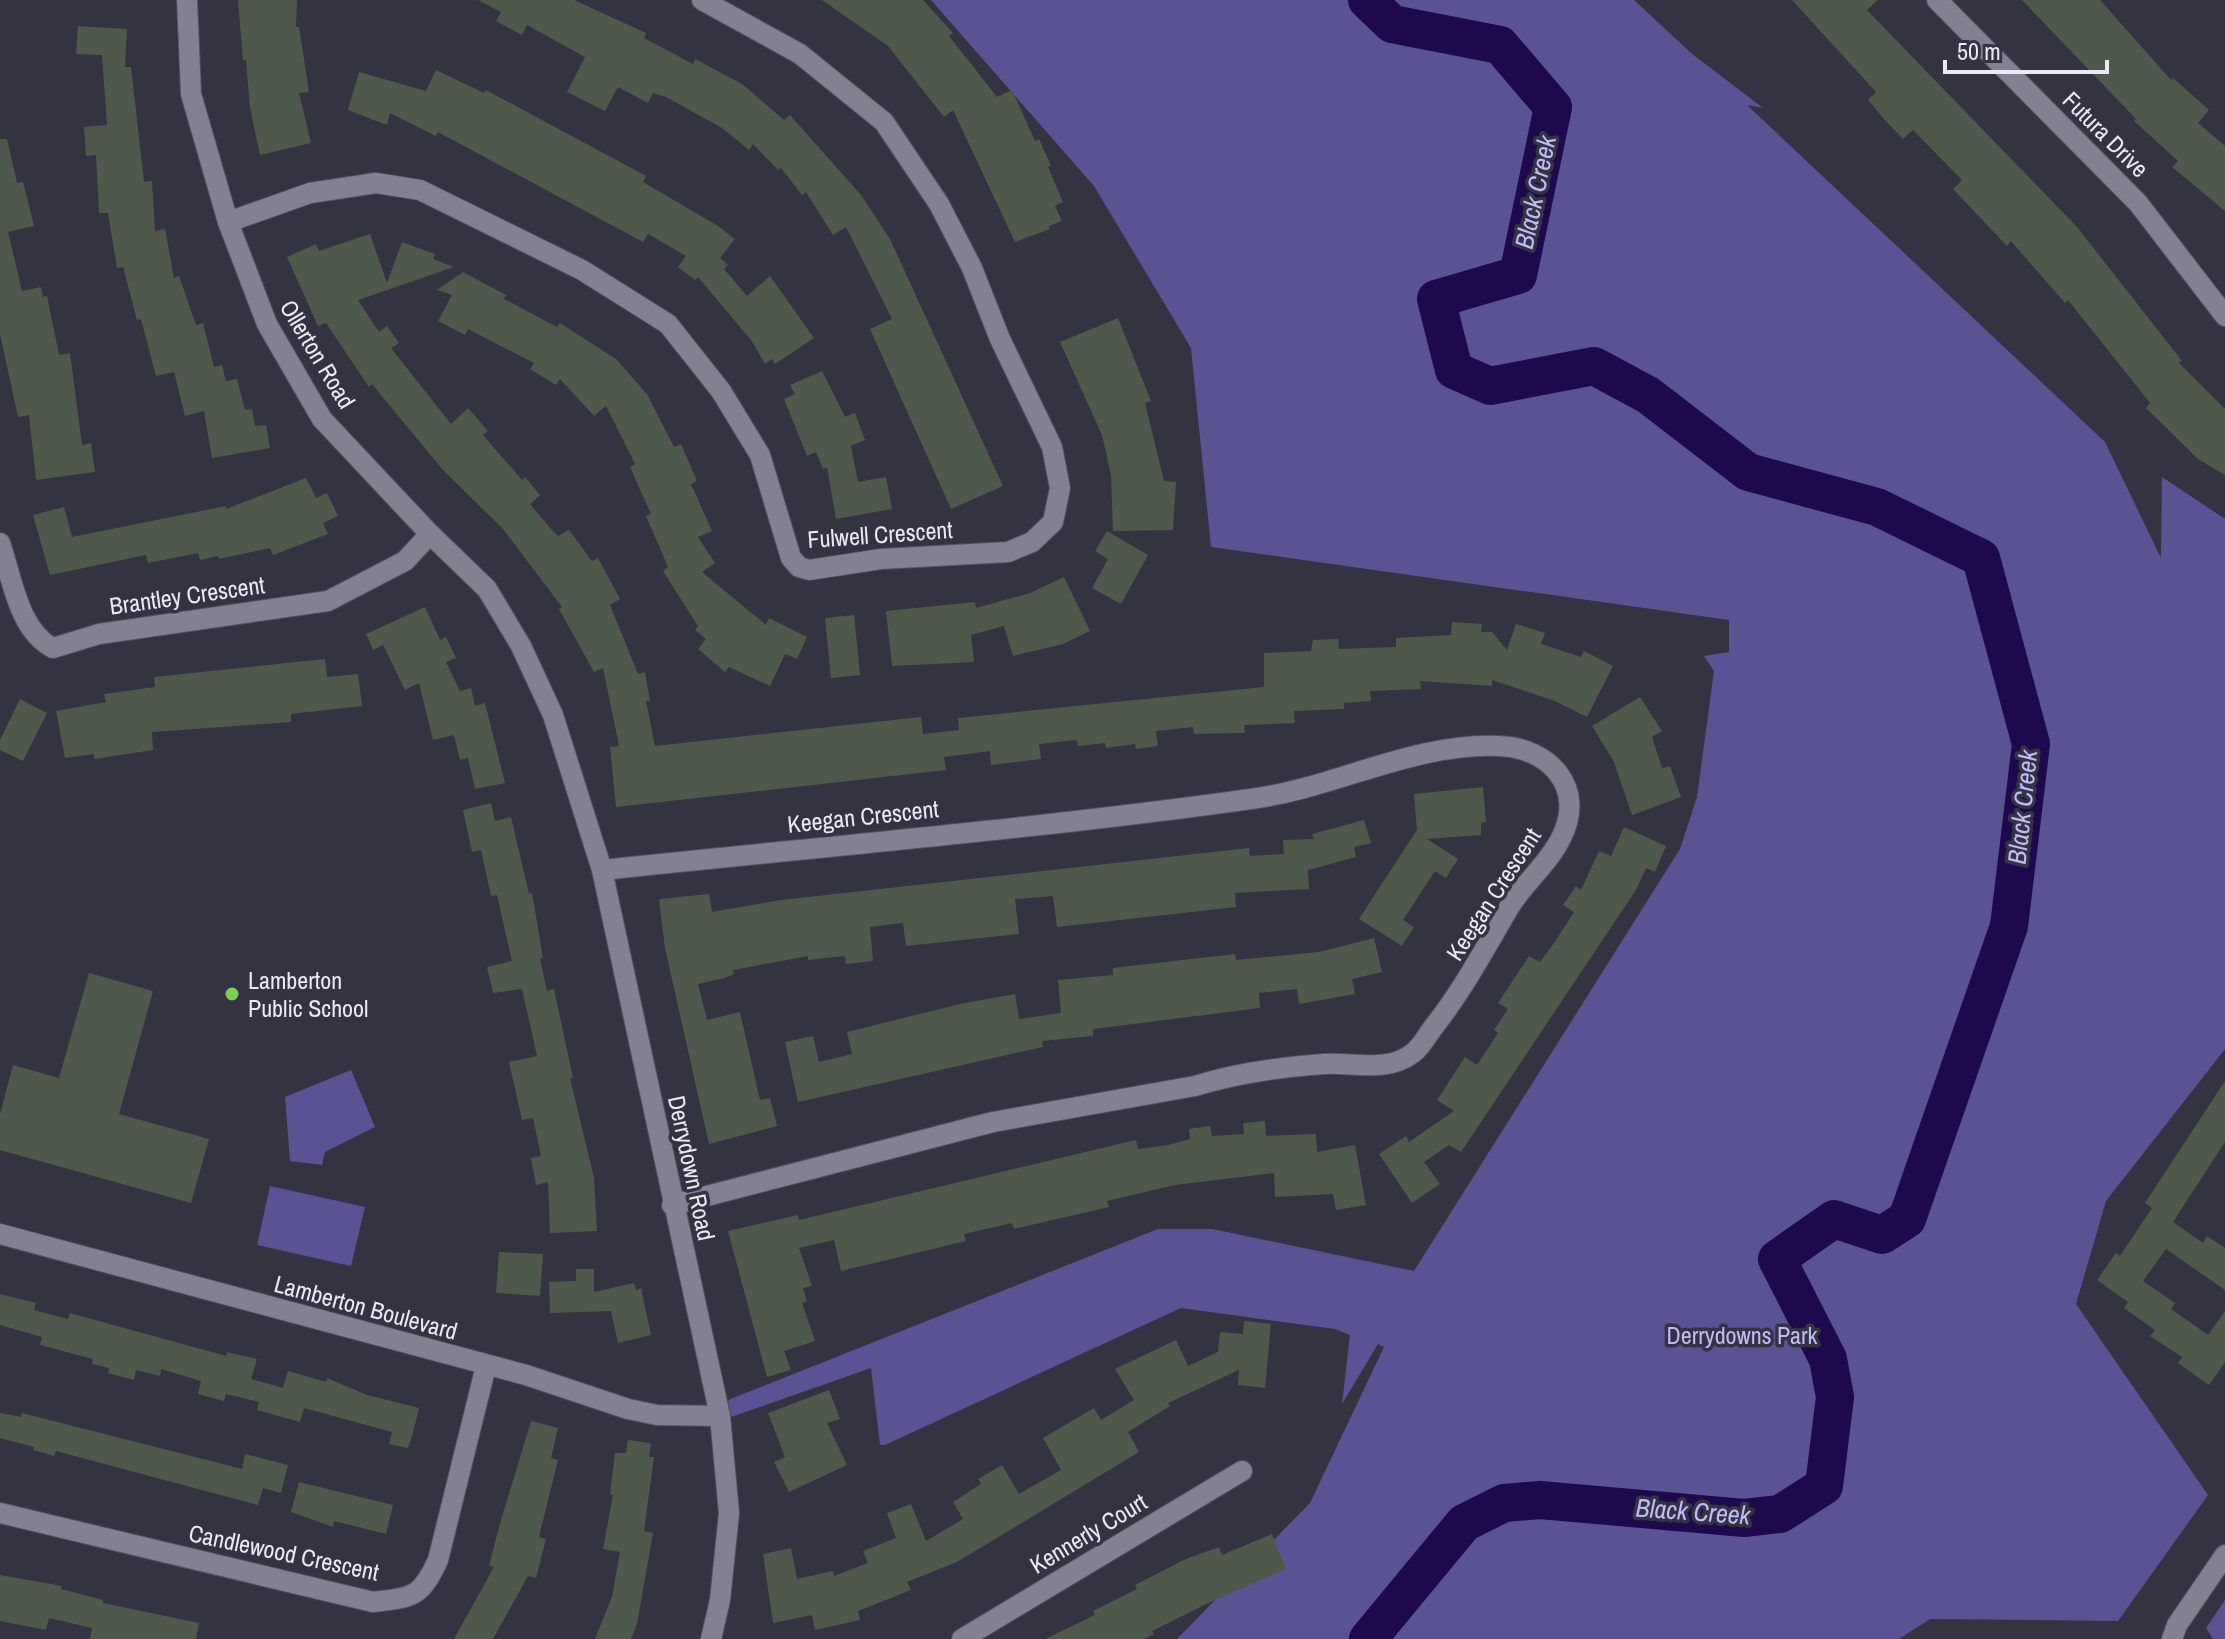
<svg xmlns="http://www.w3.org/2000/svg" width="2225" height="1639" viewBox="0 0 2225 1639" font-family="'Archivo Narrow',sans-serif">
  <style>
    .green { fill: #5a5393 }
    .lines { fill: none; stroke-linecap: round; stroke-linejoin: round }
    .river { stroke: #1d094c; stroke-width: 38 }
    .building { fill: #4f594b }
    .street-casing { stroke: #52515e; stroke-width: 22 }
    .street { stroke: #828193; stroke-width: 20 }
    .poi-dot { fill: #7fd052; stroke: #343342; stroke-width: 3 }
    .labels { text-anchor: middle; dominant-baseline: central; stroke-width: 7; stroke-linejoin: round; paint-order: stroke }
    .street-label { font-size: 24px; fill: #eaeaf4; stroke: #343342 }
    .poi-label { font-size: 24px; fill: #eaeaf4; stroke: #343342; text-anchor: start }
    .park-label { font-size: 24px; fill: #c0bcf9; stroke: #343342 }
    .water-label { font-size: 26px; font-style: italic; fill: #c0bcf9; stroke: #343342 }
  </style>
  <rect width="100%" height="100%" fill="#343342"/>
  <g class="green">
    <polygon points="931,0 1634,0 1691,53 1763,108 1747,105 2105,442 2161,558 2162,477 2225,519 2225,1049 2106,1201 2076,1304 2208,1495 2118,1621 1930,1619 1899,1639 1177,1639 1310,1503 1384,1347 1378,1344 1342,1404 1350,1335 1335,1329 1181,1308 885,1445 880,1445 871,1368 731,1417 728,1400 1158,1229 1212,1229 1414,1271 1680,849 1697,797 1714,671 1704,656 1729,652 1729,620 1211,547 1191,348 1094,186"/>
    <polygon points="351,1070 375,1127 325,1152 322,1165 290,1161 285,1097"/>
    <polygon points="270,1186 365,1207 351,1266 257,1245"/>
    <polygon points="2225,1600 2225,1639 2213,1639 2206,1628"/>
  </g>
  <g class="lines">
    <polyline class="river" points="1367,0 1392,24 1500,45 1553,107 1518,275 1436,299 1454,370 1490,386 1594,366 1648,395 1748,472 1877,507 1981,558 2031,744 2009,926 1907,1219 1882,1235 1834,1219 1777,1259 1828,1359 1835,1397 1824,1486 1780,1514 1744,1518 1540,1500 1504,1503 1464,1523 1368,1639"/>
  </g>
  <g class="building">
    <polygon points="238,0 297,0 296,27 299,27 309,92 299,93 311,143 260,155 250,108 246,60 243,60"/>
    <polygon points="478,0 574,0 646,33 644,38 693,64 695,59 742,84 784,120 790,115 861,195 890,239 1003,486 951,509 870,329 892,319 846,227 833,235 806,192 802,195 781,168 778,170 753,144 749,150 722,128 666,97 653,93 648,103 618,87 605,111 567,92 585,57 527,25 522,35 496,21 501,12"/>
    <polygon points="822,0 923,0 953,33 949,36 997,97 1012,90 1035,141 1039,139 1051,166 1048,167 1063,202 1055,206 1062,221 1049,226 1050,229 1015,242 953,110 944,117 888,46"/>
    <polygon points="1792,0 1878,0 1867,10 2077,227 2182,361 2179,363 2225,409 2225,475 2198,459 2146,408 2150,403 2068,300 2065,303 2011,241 2007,246 1953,189 1962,180 1913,130 1903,139 1884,119 1868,100 1876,92"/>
    <polygon points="2022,0 2100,0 2171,80 2173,78 2209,110 2198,123 2225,146 2225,211 2172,167 2178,161 2134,121 2136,119"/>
    <polygon points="78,26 127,29 125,67 131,67 144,182 152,181 155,231 165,229 174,278 179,276 196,325 203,323 214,367 222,365 226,381 237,379 245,410 252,409 255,426 266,425 270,448 212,458 204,411 185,416 174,372 156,376 141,319 137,320 123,267 117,268 108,213 99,213 96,155 86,156 84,127 107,125 102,55 76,54"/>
    <polygon points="436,70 484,93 486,90 646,176 643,182 718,226 735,239 720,258 728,265 724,269 747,296 770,276 814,338 775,364 772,359 765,364 751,340 698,277 695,280 678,267 686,256 648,234 643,242 438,132 436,136 390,113 387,125 348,110 359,72 426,91"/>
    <polygon points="0,139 7,139 17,183 23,182 34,226 8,232 22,291 41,287 43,297 47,296 59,355 70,353 82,445 91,443 95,472 36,480 29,415 18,417 0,334"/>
    <polygon points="370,234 387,283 402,242 435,254 433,259 454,267 358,300 379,332 387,326 399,343 391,348 451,424 468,408 488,431 483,435 522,480 525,477 540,495 530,504 551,529 558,536 569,530 592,561 598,558 620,599 610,605 638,674 645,672 650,701 646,701 655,746 921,717 923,734 959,730 958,718 1264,687 1264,653 1311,651 1313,640 1338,639 1339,649 1396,647 1396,638 1451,635 1452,622 1482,624 1481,632 1492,632 1507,650 1516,624 1545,633 1541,644 1581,657 1584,651 1613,666 1587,717 1555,701 1492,680 1492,686 1420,681 1421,689 1370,691 1371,701 1344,703 1344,709 1294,711 1295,723 1244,725 1245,733 1194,734 1193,727 1156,731 1158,746 1136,749 1135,744 1106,748 1105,743 1078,746 1077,740 1039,744 1041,759 991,765 990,751 944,757 946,770 616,807 610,747 619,746 603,668 594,672 559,609 562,607 503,529 443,470 372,384 369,387 326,323 318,326 287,257 316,244 319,251"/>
    <polygon points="463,272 506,295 504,299 557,327 560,323 616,359 647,394 674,447 681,444 697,481 691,484 712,531 698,537 715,563 702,572 766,625 769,618 807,637 797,659 785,654 770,686 729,667 725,672 698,649 706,639 695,630 698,626 663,571 668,567 646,516 651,514 630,467 635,464 606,406 594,416 560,379 556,385 530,369 534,363 468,329 465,335 438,321 452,295 437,290"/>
    <polygon points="1118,318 1151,401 1145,403 1164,481 1176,482 1173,530 1113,531 1111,475 1102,435 1060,342"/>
    <polygon points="822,371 845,417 855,413 865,440 851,446 858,482 886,477 892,509 836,519 827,467 823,469 816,452 807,456 784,399 795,394 790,385"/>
    <polygon points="306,478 316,498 327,493 338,516 323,523 328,534 273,555 270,548 219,559 218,556 200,560 198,553 148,563 146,555 50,575 33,515 64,507 72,537 226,506 226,509"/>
    <polygon points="1107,531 1148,555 1121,604 1092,588 1108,559 1095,551"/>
    <polygon points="1064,577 1090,631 1063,644 1013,656 1004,626 971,635 974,662 892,666 886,611 975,602 976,608 1030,593"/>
    <polygon points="425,607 440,640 446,637 456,658 446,662 460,691 471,688 475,706 485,703 505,783 475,789 468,758 460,760 454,735 433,740 419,683 405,690 383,645 373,650 366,634"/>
    <polygon points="854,615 860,675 831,678 825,618"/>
    <polygon points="325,659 327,677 358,674 362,706 291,714 291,722 152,732 153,750 94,759 94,754 65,758 56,711 106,702 104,694 155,687 154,677"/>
    <polygon points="1640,697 1662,731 1652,737 1662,768 1670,766 1681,797 1632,815 1614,762 1592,726"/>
    <polygon points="20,699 47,713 23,761 0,750 0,740"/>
    <polygon points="1483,787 1486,822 1481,823 1481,835 1427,839 1458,859 1446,878 1435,871 1403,920 1414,927 1402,946 1359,919 1417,830 1414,794"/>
    <polygon points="491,803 495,821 511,817 529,894 532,893 543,958 540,959 547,991 554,989 573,1078 570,1078 594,1178 597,1231 550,1233 548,1182 536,1185 531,1158 541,1156 533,1118 522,1120 509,1062 537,1056 522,989 493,993 487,967 512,961 497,895 491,896 481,850 472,852 463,810"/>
    <polygon points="1364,820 1371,843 1354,847 1356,857 1308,870 1309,889 1235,893 1236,907 1057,927 1053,896 1015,899 1019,934 906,946 903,923 870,927 873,961 846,964 845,956 808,960 808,956 733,970 734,974 724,978 698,984 707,1020 740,1012 760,1100 770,1098 777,1126 709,1144 665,948 659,899 709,894 712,912 781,900 1249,848 1250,856 1284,854 1283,840 1314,839 1312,834"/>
    <polygon points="1624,827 1666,846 1655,872 1646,868 1636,890 1461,1152 1449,1145 1424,1162 1440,1184 1412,1203 1379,1154 1406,1136 1409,1142 1454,1111 1437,1100 1465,1057 1477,1065 1498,1033 1494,1030 1508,1009 1498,1003 1529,956 1540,962 1554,943 1574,912 1563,905 1576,886 1581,890 1599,851 1611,856"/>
    <polygon points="1374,938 1382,972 1352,979 1355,994 1299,1004 1297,989 1259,993 1260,1008 1093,1029 1093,1036 1042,1041 1043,1047 798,1102 785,1042 813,1036 819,1062 852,1054 847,1032 960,1004 1015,994 1019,1019 1061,1013 1058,980 1113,975 1113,968 1235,954 1236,960 1319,952"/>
    <polygon points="89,973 153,991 119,1114 209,1139 191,1203 0,1150 0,1114 13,1065 59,1078"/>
    <polygon points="2225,1081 2225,1142 2173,1222 2203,1243 2207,1236 2225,1248 2225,1290 2166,1249 2143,1281 2175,1303 2171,1309 2208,1335 2225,1311 2225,1362 2209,1385 2178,1363 2182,1357 2150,1336 2155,1330 2124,1308 2128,1302 2097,1280 2116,1253 2120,1256 2152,1208 2145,1203"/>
    <polygon points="1265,1121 1266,1136 1316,1134 1317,1152 1355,1145 1366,1205 1336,1210 1333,1194 1275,1197 1274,1173 1175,1185 1107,1201 1109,1207 1014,1229 1012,1223 964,1234 966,1241 841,1271 834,1240 799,1248 812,1286 803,1288 807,1301 802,1303 815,1341 784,1351 791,1370 767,1377 728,1231 798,1215 799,1220 1136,1140 1138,1149 1168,1145 1190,1139 1189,1129 1210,1126 1212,1136 1244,1134 1243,1123"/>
    <polygon points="499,1252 543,1254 540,1296 496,1293"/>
    <polygon points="576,1269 594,1269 594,1292 634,1283 636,1290 641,1288 651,1335 618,1343 611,1311 550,1313 549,1282 576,1281"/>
    <polygon points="0,1294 36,1303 34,1310 68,1319 70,1313 226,1356 227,1352 257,1359 251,1379 283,1388 288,1371 326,1382 327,1378 367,1395 419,1408 412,1437 408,1448 389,1444 392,1432 304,1408 300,1422 257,1410 259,1402 226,1394 224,1401 198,1394 201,1381 161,1369 160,1376 136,1370 134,1380 108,1373 109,1368 92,1364 93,1359 40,1345 42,1337 0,1325"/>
    <polygon points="1244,1321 1271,1324 1265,1388 1238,1385 1239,1370 1168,1403 1170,1406 1128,1432 1139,1452 957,1562 907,1582 911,1590 858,1611 860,1620 815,1630 812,1615 773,1623 763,1554 791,1548 797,1579 833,1571 834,1576 868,1563 863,1551 896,1538 887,1513 911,1504 926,1541 963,1519 953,1502 981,1484 978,1479 1002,1465 1019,1494 1061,1470 1043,1438 1094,1408 1101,1420 1134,1400 1115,1369 1176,1340 1188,1366 1218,1352 1220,1332 1243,1334"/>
    <polygon points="829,1390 840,1419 827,1423 847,1465 789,1492 774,1462 785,1457 768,1413"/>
    <polygon points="0,1413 21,1417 22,1413 242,1469 245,1454 288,1465 281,1493 263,1488 258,1505 56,1451 54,1456 33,1450 34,1447 0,1438"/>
    <polygon points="531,1421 558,1428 551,1458 558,1460 539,1537 546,1539 536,1578 528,1576 493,1639 454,1639 494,1567 489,1566 499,1527"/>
    <polygon points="628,1440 651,1443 649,1457 654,1457 644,1531 653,1533 637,1624 631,1639 595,1639 612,1597 620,1552 603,1549 613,1495 610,1494 615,1453 626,1453"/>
    <polygon points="299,1482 393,1505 386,1534 334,1521 333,1527 291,1512"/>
    <polygon points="1272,1534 1286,1569 1206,1604 1152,1631 1154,1634 1144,1639 1045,1639 1095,1615 1093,1611 1137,1589 1135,1585 1186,1559 1219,1547 1222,1555"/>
    <polygon points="0,1575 62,1586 61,1589 103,1600 103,1603 199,1623 196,1639 90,1639 92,1628 49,1618 46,1630 0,1621"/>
  </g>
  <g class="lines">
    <g class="street-casing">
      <g id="street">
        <polyline points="187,0 191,94 228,222 267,324 322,419 430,534 487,589 521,646 553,715 602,870 720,1416 729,1513 720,1600 711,1639"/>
        <polyline points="1937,0 2138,203 2225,316"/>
        <polyline points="228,222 310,193 376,183 420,190 582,270 668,324 721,391 760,455 791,558 799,567 809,570 881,559 1008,552 1032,542 1053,522 1060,488 1052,447 1000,339 972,268 939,204 884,122 800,54 702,0"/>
        <path d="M0 543C12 577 18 630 53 648L99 634 328 601 405 561 430 534"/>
        <path d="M602 870C818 847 1036 829 1251 799 1335 788 1412 743 1498 746 1549 747 1587 788 1561 838 1549 863 1525 882 1510 906 1485 948 1463 990 1432 1029 1427 1036 1421 1047 1413 1053 1388 1073 1353 1062 1324 1064 1280 1067 1237 1073 1195 1086L993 1122 672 1205"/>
        <polyline points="0,1234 526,1375 628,1409 657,1415 720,1416"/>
        <path d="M0 1513 373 1602C412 1597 420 1599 438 1560L486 1366"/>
        <polyline points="962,1639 1242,1471"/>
        <polyline points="2172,1639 2177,1625 2225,1555"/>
      </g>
    </g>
    <use href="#street" class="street"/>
  </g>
  <circle class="poi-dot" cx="232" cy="994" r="8"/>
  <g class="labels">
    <g class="street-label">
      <text transform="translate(2106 134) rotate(45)">Futura Drive</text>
      <text transform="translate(318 354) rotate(59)">Ollerton Road</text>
      <text transform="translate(880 534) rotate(-4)">Fulwell Crescent</text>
      <text transform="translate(187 595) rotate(-8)">Brantley Crescent</text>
      <text transform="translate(863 816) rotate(-6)">Keegan Crescent</text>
      <text transform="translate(1493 894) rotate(-57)">Keegan Crescent</text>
      <text transform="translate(692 1168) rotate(78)">Derrydown Road</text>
      <text transform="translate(366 1307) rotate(15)">Lamberton Boulevard</text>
      <text transform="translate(1088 1533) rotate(-31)">Kennerly Court</text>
      <text transform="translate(284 1552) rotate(12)">Candlewood Crescent</text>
    </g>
    <g class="poi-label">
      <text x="248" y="980">Lamberton<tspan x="248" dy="28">Public School</tspan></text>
    </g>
    <g class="park-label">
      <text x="1742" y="1335">Derrydowns Park</text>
    </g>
    <g class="water-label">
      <text transform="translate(1535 192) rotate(-78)">Black Creek</text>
      <text transform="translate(2022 807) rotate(-84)">Black Creek</text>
      <text transform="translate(1693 1511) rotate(4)">Black Creek</text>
    </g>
  </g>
  <path d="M1945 60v12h162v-12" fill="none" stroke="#eaeaf4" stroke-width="4"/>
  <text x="1957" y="60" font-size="24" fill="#eaeaf4" stroke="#343342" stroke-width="6" paint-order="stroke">50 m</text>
</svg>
